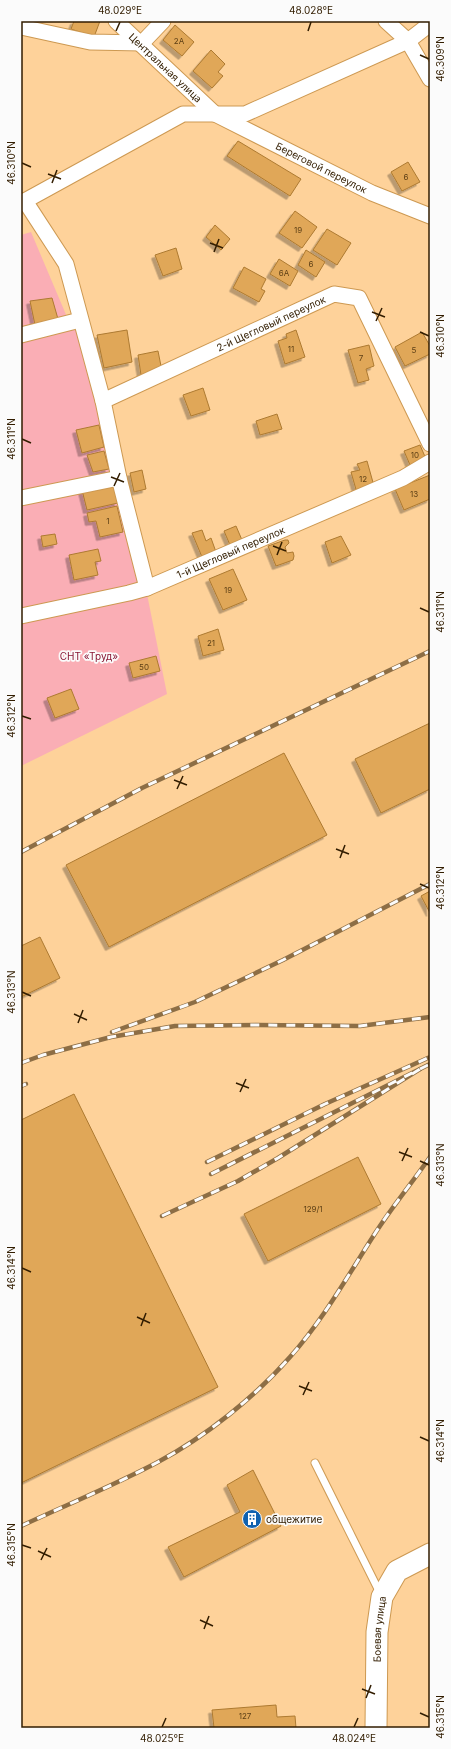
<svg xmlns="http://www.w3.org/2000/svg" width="451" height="1749" viewBox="0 0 451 1749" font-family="Inter,sans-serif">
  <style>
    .green { fill: #faaeb5 }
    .building { fill: #e0a758; stroke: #ad7a31; filter: url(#shadow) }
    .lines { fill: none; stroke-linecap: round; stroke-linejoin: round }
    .lane-casing { stroke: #cd9952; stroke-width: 9 }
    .street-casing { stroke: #cd9952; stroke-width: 17 }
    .secondary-casing { stroke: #cd9952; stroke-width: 23 }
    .lane { stroke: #fff; stroke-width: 7 }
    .street { stroke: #fff; stroke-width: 15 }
    .secondary { stroke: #fff; stroke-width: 21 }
    .rail-casing { stroke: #8d6e45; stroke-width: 4.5 }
    .rail { stroke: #fbfbfb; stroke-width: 3; stroke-dasharray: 9; stroke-linecap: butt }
    .ticks { fill: none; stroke: #321d00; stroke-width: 1.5 }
    .labels { text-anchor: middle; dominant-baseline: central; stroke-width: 3.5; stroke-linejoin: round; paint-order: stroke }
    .number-label { font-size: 8px; fill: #5e4016 }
    .street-label { font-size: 10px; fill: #321d00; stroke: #fbfbfb }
    .park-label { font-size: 10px; fill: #891734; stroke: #fbfbfb }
    .poi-label { font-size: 10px; fill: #321d00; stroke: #fbfbfb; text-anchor: start }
    .neatline { fill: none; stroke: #321d00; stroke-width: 1.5 }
    .ticks-label { font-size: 10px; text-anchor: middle; fill: #321d00 }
  </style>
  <defs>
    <filter id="shadow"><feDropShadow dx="-3.5" dy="3.5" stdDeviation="0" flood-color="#0004"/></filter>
  </defs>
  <rect width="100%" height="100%" fill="#fed29a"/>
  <polygon class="green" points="31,232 67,317 76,327 147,594 167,694 21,766 21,235"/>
  <g class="building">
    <polygon points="74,21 100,21 94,37 71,29"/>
    <polygon points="175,25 194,42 182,56 163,40"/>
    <polygon points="211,50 225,64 218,72 223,76 212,88 193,71"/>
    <polygon points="238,141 301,179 290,196 227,156"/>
    <polygon points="408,162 420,182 402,191 391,172"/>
    <polygon points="295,211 317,227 302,248 279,233"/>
    <polygon points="215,225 230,239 221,250 206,237"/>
    <polygon points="327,229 351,243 337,265 313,250"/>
    <polygon points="176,248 182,269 163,276 155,255"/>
    <polygon points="306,250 325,262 316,277 298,265"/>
    <polygon points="279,259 298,271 290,286 270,274"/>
    <polygon points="244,267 266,279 261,289 265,291 259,302 233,288"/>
    <polygon points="52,298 58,319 35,325 30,301"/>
    <polygon points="127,330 132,362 104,368 97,335"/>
    <polygon points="296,330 305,357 285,364 278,341 287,338 286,334"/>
    <polygon points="422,332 430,346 430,354 405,366 395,347"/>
    <polygon points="369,345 374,366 366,369 369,380 358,383 348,350"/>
    <polygon points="158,351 162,371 141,375 138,355"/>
    <polygon points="203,388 210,410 191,416 183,395"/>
    <polygon points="277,414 282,429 260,435 256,421"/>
    <polygon points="99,425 104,447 82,453 76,430"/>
    <polygon points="420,445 426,459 410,465 404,451"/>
    <polygon points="104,451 109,469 93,472 87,455"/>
    <polygon points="367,461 374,486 357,493 351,472 360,470 357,464"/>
    <polygon points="142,470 146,489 134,492 130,473"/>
    <polygon points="430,475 430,499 404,510 395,489"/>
    <polygon points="114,483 118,503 87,510 82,490"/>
    <polygon points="117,506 123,532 100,537 96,521 89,522 87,513"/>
    <polygon points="236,526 242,540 230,545 224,531"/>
    <polygon points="202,530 206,541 211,538 216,552 202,557 192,533"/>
    <polygon points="55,534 57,544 43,547 41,536"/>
    <polygon points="341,536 351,555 332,563 325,542"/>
    <polygon points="285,540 288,540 289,543 285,547 287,553 293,552 294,556 293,560 276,566 268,546"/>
    <polygon points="98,549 101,561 95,562 98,575 74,580 69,555"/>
    <polygon points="233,569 247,600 223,610 209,579"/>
    <polygon points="218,629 224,650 203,656 198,636"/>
    <polygon points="156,656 160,671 133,678 129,663"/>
    <polygon points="71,689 79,709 55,718 47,698"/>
    <polygon points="430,723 430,789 381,813 355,759"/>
    <polygon points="284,753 327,835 109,947 66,865"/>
    <polygon points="430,891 430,913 421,896"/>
    <polygon points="40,937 60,978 21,997 21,946"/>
    <polygon points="74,1094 218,1387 21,1483 21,1120"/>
    <polygon points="358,1157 381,1204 268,1261 244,1214"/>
    <polygon points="253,1470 281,1526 184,1577 168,1547 240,1512 227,1485"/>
    <polygon points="276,1705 277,1717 295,1716 296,1728 214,1728 212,1710"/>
  </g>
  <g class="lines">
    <g class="lane-casing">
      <polyline id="lane" points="315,1463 380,1593"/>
    </g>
    <g class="street-casing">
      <g id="street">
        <path id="s1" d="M116 21 215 114 372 193 430 216"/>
        <polyline points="386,21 408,41 430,79"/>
        <polyline points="21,27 90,42 142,43 163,21"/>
        <polyline points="25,201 66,264 103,401 119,478 147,588"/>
        <polyline points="21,203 183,114 245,114 408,41 430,24"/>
        <polyline points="21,335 80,320"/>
        <path id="s2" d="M103 401 334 294 359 298 430 444"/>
        <polyline points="21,498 119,478"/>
        <path id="s3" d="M21 616 129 593 147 588 403 478 430 462"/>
      </g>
    </g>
    <g class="secondary-casing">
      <g id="secondary">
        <path id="s4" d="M376 1728 377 1632 382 1597 397 1571 430 1554"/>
      </g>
    </g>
    <use href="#lane" class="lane"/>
    <use href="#street" class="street"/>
    <use href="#secondary" class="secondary"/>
    <g class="rail-casing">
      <g id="rail">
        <polyline points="21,852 142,788 430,651"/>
        <polyline points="112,1032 195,1002 283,960 430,884"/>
        <polyline points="21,1063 43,1055 111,1037 175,1026 257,1025 360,1026 430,1017"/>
        <polyline points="420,1069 430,1064"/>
        <polyline points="21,1086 26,1084"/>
        <polyline points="207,1162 325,1104 430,1057"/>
        <polyline points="162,1216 238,1181 278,1158 420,1069 211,1174"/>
        <path d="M21 1526C66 1505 115 1485 158 1462 205 1437 255 1397 290 1357 323 1320 347 1277 374 1235 391 1208 412 1183 430 1157"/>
      </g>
    </g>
    <use href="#rail" class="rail"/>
  </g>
  <path class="ticks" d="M116 31 120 22M308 31 311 22M420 55 429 59M22 163 31 167M48 174 61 179M52 183 57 170M210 243 223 248M214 252 219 239M372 312 385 317M376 321 382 308M420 332 429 336M22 439 31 443M111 477 124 482M114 486 120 473M273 546 286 551M277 555 282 542M420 608 429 612M22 716 31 719M174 780 187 785M177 789 183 776M336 849 349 854M340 858 345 845M420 884 429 888M22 992 31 996M74 1014 87 1020M78 1023 83 1010M236 1083 249 1088M240 1092 246 1079M399 1152 412 1157M402 1161 408 1148M420 1161 429 1165M22 1268 31 1272M137 1317 150 1323M141 1326 146 1313M299 1386 312 1391M303 1395 309 1382M420 1437 429 1441M22 1545 31 1548M38 1551 51 1557M41 1560 47 1548M200 1620 213 1626M204 1629 209 1616M362 1689 375 1694M366 1698 371 1685M420 1713 429 1717M162 1727 166 1718M354 1727 358 1718"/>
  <defs>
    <g id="building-disc" transform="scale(1)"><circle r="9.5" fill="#0f61af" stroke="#fbfbfb"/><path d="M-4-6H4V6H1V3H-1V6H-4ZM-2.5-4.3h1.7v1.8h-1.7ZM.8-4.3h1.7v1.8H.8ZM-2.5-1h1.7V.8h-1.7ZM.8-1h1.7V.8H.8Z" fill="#fff"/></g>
  </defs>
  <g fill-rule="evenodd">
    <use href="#building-disc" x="252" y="1519"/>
  </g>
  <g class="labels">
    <g class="number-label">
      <text x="179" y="41">2А</text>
      <text x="406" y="177">6</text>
      <text x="298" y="230">19</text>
      <text x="311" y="264">6</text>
      <text x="284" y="273">6А</text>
      <text x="291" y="349">11</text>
      <text x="414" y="350">5</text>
      <text x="361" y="358">7</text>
      <text x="415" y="455">10</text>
      <text x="363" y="479">12</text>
      <text x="414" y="494">13</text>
      <text x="108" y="521">1</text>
      <text x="228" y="590">19</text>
      <text x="211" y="643">21</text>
      <text x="144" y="667">50</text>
      <text x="313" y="1209">129/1</text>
      <text x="245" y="1716">127</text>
    </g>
    <g class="street-label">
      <text stroke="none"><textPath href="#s1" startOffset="68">Центральная улица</textPath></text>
      <text stroke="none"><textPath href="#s1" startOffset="255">Береговой переулок</textPath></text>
      <text stroke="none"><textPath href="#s2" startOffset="185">2-й Щегловый переулок</textPath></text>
      <text stroke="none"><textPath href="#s3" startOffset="220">1-й Щегловый переулок</textPath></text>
      <text stroke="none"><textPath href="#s4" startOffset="99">Боевая улица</textPath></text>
    </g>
    <g class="park-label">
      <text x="89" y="656">СНТ «Труд»</text>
    </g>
    <g class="poi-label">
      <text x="266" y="1519">общежитие</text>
    </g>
  </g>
  <rect width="451" height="1749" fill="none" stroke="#fbfbfb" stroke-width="44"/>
  <rect x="22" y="22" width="407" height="1705" class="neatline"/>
  <g class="ticks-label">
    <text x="120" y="14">48.029°E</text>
    <text x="311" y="14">48.028°E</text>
    <text transform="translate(440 59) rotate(-90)" y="4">46.309°N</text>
    <text transform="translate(11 163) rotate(-90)" y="4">46.310°N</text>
    <text transform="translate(440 336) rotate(-90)" y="4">46.310°N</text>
    <text transform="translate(11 439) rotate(-90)" y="4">46.311°N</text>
    <text transform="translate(440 612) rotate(-90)" y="4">46.311°N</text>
    <text transform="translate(11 716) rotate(-90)" y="4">46.312°N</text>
    <text transform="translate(440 888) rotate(-90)" y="4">46.312°N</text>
    <text transform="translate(11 992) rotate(-90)" y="4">46.313°N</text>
    <text transform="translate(440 1165) rotate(-90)" y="4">46.313°N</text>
    <text transform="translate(11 1268) rotate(-90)" y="4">46.314°N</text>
    <text transform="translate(440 1441) rotate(-90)" y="4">46.314°N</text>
    <text transform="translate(11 1545) rotate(-90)" y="4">46.315°N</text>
    <text transform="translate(440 1717) rotate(-90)" y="4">46.315°N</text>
    <text x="162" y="1742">48.025°E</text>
    <text x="354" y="1742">48.024°E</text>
  </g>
</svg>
